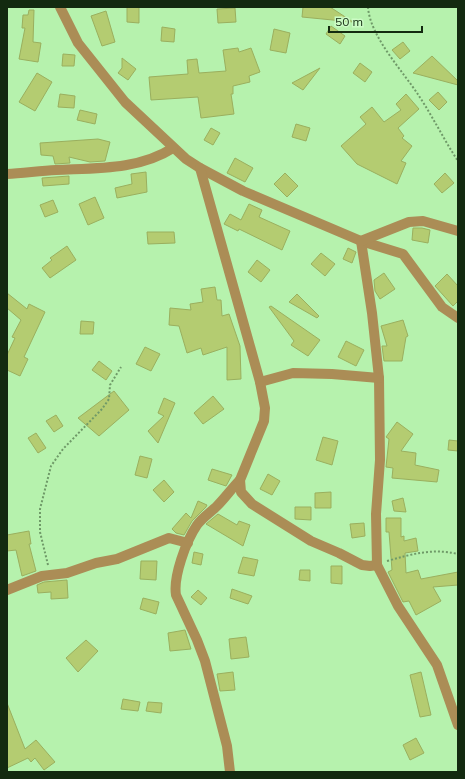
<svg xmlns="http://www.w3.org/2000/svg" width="465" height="779" viewBox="0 0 465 779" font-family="Mulish,sans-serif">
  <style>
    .building { fill: #b4cc71; stroke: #9aaf5e }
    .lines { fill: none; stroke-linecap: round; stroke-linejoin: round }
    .path { stroke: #6f9a68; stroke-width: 2; stroke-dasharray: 2 2; stroke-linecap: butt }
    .minor { stroke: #ab8d56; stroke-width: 10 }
  </style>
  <rect width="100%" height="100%" fill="#b6f2ad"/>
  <g class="building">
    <polygon points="127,7 139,7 139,23 127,22"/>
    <polygon points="303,7 330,7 353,22 302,17"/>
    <polygon points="235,8 236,22 218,23 217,9"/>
    <polygon points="29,10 34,10 33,42 41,43 38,62 19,59 25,28 22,28 23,15 28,15"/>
    <polygon points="106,11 115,42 102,46 91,16"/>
    <polygon points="331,26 345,36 340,44 326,34"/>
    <polygon points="162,27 175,29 174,42 161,41"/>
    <polygon points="274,29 290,33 286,53 270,50"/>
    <polygon points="403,42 410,51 400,59 392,50"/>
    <polygon points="238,48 239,52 251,48 260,72 249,76 250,82 233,86 233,94 231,94 234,114 201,118 198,97 151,100 149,77 188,74 187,60 197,59 199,73 226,71 223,50"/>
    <polygon points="63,54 75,55 74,66 62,66"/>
    <polygon points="432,56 458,81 458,85 413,73"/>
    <polygon points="122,58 136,69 128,80 118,73 122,68"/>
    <polygon points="360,63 372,72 365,82 353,73"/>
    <polygon points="320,68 303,90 292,83"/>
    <polygon points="37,73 52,82 35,111 19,102"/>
    <polygon points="438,92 447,102 439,110 429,100"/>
    <polygon points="60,94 75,96 74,108 58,107"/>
    <polygon points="406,94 419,109 398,128 404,136 402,138 412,146 401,161 406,163 397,184 357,164 341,146 366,124 360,117 372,107 384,122 401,110 396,104"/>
    <polygon points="80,110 97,114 95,124 77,120"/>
    <polygon points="296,124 310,128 306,141 292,137"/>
    <polygon points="211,128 220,133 213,145 204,140"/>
    <polygon points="98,139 110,142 105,161 90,162 69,157 70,163 55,164 53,156 41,155 40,143"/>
    <polygon points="235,158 253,168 245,182 227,173"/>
    <polygon points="146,172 147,192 117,198 115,188 132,184 131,174"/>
    <polygon points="285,173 298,186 287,197 274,184"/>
    <polygon points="445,173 454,183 442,193 434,184"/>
    <polygon points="69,176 69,184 43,186 42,178"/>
    <polygon points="95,197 104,218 88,225 79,204"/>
    <polygon points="53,200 58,212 45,217 40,205"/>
    <polygon points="249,204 262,210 259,217 290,231 282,250 239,229 238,231 224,224 230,214 241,220"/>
    <polygon points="413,228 422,228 430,230 428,243 412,240"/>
    <polygon points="147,232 174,232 175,243 148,244"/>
    <polygon points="67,246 76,260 50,278 42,268 52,260 50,258"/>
    <polygon points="348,248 356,252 352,263 343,259"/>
    <polygon points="321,253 335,264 325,276 311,264"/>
    <polygon points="257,260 270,270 261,282 248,272"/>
    <polygon points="384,273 395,289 380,299 375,291 374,280"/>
    <polygon points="447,274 458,286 458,301 453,306 435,286"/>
    <polygon points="215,287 217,300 221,300 222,316 229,314 240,346 241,379 227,380 227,347 203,355 201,348 187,353 179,326 169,325 170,308 191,310 190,304 203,302 201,289"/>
    <polygon points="7,293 27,309 29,304 45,312 24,357 28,359 20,376 7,370 7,355 15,338 12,337 21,320 7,308"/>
    <polygon points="297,294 319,316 317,318 289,302"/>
    <polygon points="271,306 320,340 308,356 291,345 294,341 269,307"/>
    <polygon points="403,320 408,336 406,337 402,361 384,361 382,346 387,346 381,326"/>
    <polygon points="81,321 94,322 93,334 80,334"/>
    <polygon points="346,341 364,350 356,366 338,357"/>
    <polygon points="145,347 160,354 151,371 136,364"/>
    <polygon points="99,361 112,371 106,380 92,370"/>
    <polygon points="114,391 129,410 99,436 78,418"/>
    <polygon points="213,396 224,409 203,424 194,413"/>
    <polygon points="164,398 175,403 158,443 148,431 164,416 158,413"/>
    <polygon points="56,415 63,426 54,432 46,421"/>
    <polygon points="397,422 413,434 401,451 416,453 415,465 439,470 437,482 392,478 393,468 386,467 389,439 386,437"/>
    <polygon points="36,433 46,448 38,453 28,438"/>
    <polygon points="323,437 338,441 332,465 316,460"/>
    <polygon points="449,440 458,441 458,451 448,450"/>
    <polygon points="140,456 152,459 147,478 135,475"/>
    <polygon points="212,469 232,475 226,486 208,480"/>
    <polygon points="268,474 280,481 272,495 260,489"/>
    <polygon points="164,480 174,492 164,502 153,490"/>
    <polygon points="331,492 331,508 315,508 315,493"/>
    <polygon points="403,498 406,512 394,511 392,501"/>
    <polygon points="198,501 207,505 206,507 192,521 184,535 176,533 172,529 186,513 191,518"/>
    <polygon points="295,507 311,507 311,520 295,519"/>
    <polygon points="218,514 237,525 239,521 250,525 243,546 206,524"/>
    <polygon points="386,518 401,518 401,537 404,536 404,541 416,538 418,551 405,553 406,573 418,570 421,579 458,572 458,585 433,587 441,601 416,615 409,601 403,602 388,572 392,570 389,532 386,532"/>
    <polygon points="364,523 365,536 352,538 350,524"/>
    <polygon points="29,531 31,544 29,544 36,571 22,576 16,550 7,551 7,535"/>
    <polygon points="194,552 203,554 201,565 192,563"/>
    <polygon points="243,557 258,560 254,576 238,573"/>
    <polygon points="141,561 157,561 156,580 140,579"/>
    <polygon points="331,566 342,566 342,584 331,583"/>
    <polygon points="300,570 310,570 310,581 299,580"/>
    <polygon points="67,580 68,598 51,599 51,592 38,593 37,585 44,582"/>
    <polygon points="232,589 252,596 248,604 230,598"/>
    <polygon points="198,590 207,598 201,605 191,597"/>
    <polygon points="143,598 159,602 156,614 140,609"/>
    <polygon points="185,630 191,649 170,651 168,633"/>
    <polygon points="246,637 249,657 231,659 229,639"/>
    <polygon points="86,640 98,651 78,672 66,658"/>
    <polygon points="233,672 235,690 220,691 217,674"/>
    <polygon points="421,672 431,715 420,717 410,675"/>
    <polygon points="123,699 140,702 138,711 121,709"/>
    <polygon points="148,702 162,703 161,713 146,711"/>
    <polygon points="7,703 25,749 36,740 55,762 44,770 35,758 31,762 28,758 7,768"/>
    <polygon points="416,738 424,753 410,760 403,745"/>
  </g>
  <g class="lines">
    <g class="path">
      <path d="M368 7C370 37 403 71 419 96 433 117 444 140 458 161"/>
      <path d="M387 561C413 554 431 548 458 554"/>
      <polyline points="48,565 40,532 40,509 51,466 63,449 102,409 109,399 110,385 121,367"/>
    </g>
    <g class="minor">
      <polyline points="60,7 78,43 125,102 186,159 200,168 243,191 361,241 403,254 442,307 458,318"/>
      <polyline points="200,168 260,382 265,408 264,421 240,480 241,492 252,504 311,541 339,553 362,565 370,566 377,565"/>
      <path d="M7 174C23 173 40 171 56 170 96 168 139 170 173 148"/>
      <polyline points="361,241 372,313 379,378 380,460 376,514 377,565 398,606 437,665 458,725"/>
      <polyline points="361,241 409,222 423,221 458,231"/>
      <polyline points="260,382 293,373 332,374 379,378"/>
      <polyline points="7,590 42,576 67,573 96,563 117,559 169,538 188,543"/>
      <path d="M230 772 227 746 205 661 197 640 176 595C173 577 186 541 197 525 202 518 211 512 217 506 225 498 232 488 240 480"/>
    </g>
  </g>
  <rect width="465" height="779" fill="none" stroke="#132a10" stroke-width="16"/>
  <path d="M329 26v6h93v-6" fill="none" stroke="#132a10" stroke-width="2"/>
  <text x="335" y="26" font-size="12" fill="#132a10" stroke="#ccfcc5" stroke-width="3" paint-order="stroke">50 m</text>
</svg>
